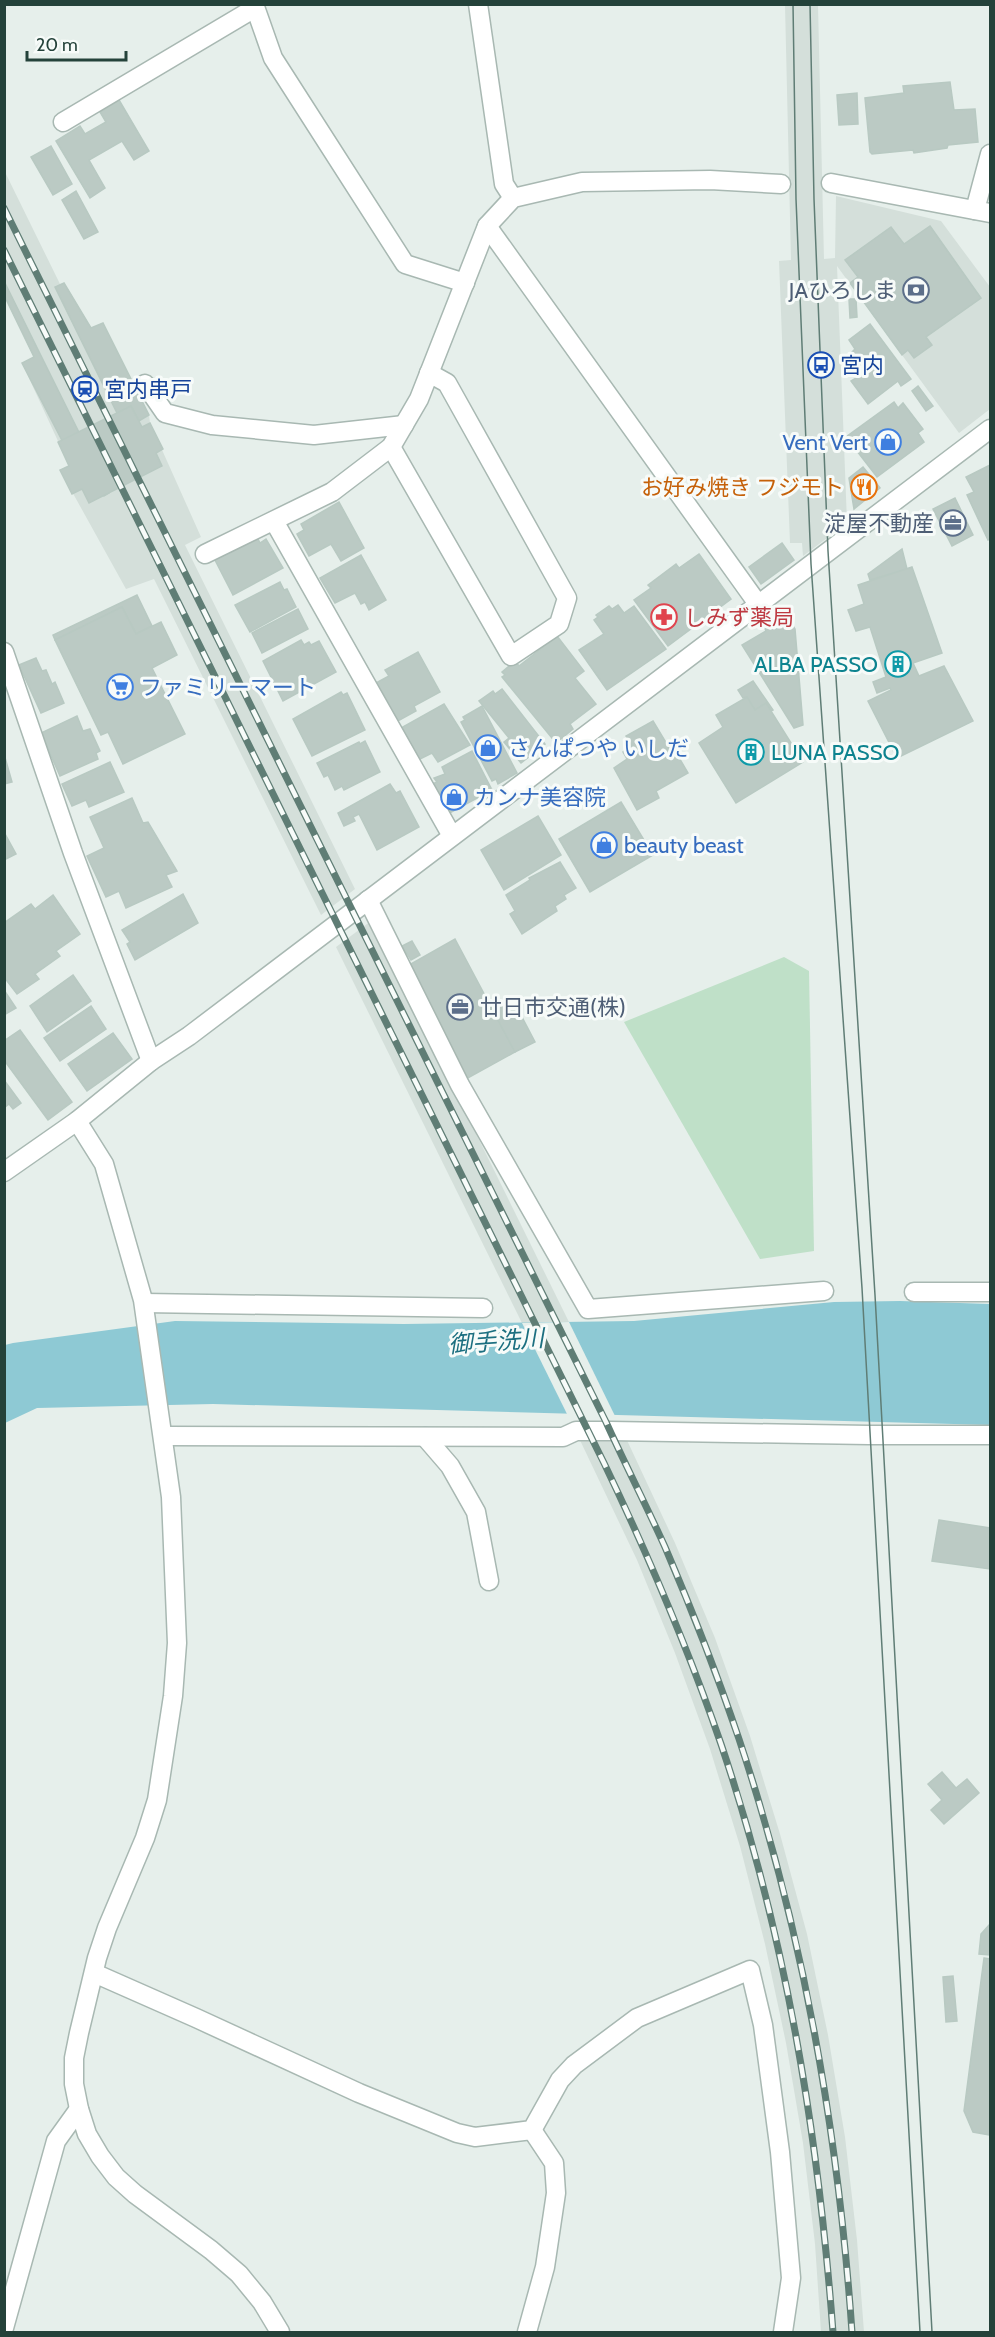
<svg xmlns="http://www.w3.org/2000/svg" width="995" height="2337" viewBox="0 0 995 2337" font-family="Cabin,'Noto Sans JP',sans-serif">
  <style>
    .built { fill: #d4dfda }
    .green { fill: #bfe0c8 }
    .water { fill: #8ec9d4 }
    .pier { fill: #e6efeb }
    .building { fill: #bbcac4; stroke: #b8c9c2; stroke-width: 1.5 }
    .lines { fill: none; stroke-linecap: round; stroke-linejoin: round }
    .minor-casing { stroke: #a8b8b2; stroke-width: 21 }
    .minor { stroke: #fff; stroke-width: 18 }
    .tram { stroke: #5f7d75; stroke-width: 1.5 }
    .rail-casing { stroke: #5f7d75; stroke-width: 7 }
    .rail { stroke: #f7fbf9; stroke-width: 4.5; stroke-dasharray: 14; stroke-linecap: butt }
    .labels { text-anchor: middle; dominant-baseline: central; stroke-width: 6; stroke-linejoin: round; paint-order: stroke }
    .service-label { font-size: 22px; fill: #4e5e75; stroke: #f7fbf9; text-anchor: end }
    .transit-label { font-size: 22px; fill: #164399; stroke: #f7fbf9; text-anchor: start }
    .shop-label { font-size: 22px; fill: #366cbe; stroke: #f7fbf9; text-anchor: start }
    .food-label { font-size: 22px; fill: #c56008; stroke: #f7fbf9; text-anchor: end }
    .health-label { font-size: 22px; fill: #be3a42; stroke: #f7fbf9; text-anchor: start }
    .culture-label { font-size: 22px; fill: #0d838f; stroke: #f7fbf9; text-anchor: end }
    .water-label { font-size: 24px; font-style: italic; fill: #1c6f80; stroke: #f7fbf9 }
  </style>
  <rect width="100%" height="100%" fill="#e6efeb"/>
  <g class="built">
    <polygon points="785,5 818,5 824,259 835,258 836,196 941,221 990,287 990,409 959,433 837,266 847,522 834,523 835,532 803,556 802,543 790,543 779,261 791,260"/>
    <polygon points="4,170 60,284 64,283 91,328 103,323 149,415 150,423 201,537 185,545 355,889 321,915 154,579 126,589 60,470 69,465 22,363 34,357 5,295"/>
    <polygon points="371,921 569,1322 522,1323 336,947"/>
    <polygon points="578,1436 625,1436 675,1543 715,1638 750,1736 780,1834 807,1934 828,2035 845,2137 857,2240 864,2332 821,2332 815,2244 803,2143 786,2043 765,1944 740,1846 710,1749 675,1653 637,1560"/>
  </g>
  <polygon class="green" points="784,957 809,971 814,1251 760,1259 624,1022"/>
  <polygon class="water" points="900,1301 990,1304 990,1425 213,1404 37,1408 5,1423 5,1345 13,1343 175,1321 404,1324 634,1321 834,1302"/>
  <polygon class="pier" points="569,1322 616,1418 568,1416 522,1323"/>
  <g class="building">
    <polygon points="950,82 954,110 975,109 978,142 948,145 947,148 914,153 913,150 872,154 870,152 865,98 904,93 903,86"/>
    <polygon points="857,93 858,124 839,125 837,95"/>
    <polygon points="119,100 149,151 134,160 122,141 89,160 105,188 90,198 56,141 80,126 85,134 106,122 100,112"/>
    <polygon points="51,146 72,184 53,195 31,157"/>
    <polygon points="76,191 98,232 84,239 62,200"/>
    <polygon points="930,226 981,298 926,337 932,345 914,358 908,350 902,355 850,283 858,277 845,260 891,227 904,244"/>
    <polygon points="4,281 109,493 104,496 94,476 83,481 22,363 34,357 4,295"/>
    <polygon points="64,283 91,328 103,323 149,415 139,421 131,406 117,413 55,287"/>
    <polygon points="849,299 856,299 857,317 850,318"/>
    <polygon points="870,324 911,379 901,386 898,381 868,404 851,381 858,377 851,367 855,363 849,355 855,349 849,340"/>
    <polygon points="918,386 933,406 926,411 912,391"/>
    <polygon points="894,402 898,408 903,403 923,429 918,433 924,442 877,477 846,437"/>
    <polygon points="131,406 142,427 150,423 163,449 156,453 162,466 89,503 82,489 72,494 60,470 69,466 58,442"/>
    <polygon points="990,465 990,539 988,540 967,495 974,492 966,477"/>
    <polygon points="863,467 880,488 854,509 849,478"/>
    <polygon points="955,498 973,535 952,546 933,509"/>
    <polygon points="339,502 364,548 341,561 331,544 309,556 297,534 304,530 301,524"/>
    <polygon points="257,537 260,543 266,539 283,568 233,595 215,560"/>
    <polygon points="782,543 794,560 761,584 749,567"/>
    <polygon points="902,549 907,569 870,580 868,574"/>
    <polygon points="699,554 731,599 668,646 634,600 651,588 648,585 676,564 679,568"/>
    <polygon points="361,555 386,600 369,610 365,602 361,604 355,593 335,603 320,578"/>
    <polygon points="912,567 942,653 913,663 919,676 944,666 973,721 897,758 868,701 891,690 890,688 877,693 873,682 886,677 870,627 856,631 848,610 864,604 858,585"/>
    <polygon points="280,582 284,590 287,589 296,607 250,632 235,605"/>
    <polygon points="137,595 152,626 136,634 122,607 55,640 53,635"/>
    <polygon points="618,605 624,613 634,606 666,649 607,690 579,650 604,634 594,620 598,617 596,615 609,606 612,609"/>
    <polygon points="122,607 136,634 161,622 177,655 152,668 185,734 123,764 108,732 101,735 55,640"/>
    <polygon points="298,609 308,629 262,653 252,633"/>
    <polygon points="784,612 795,629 803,725 794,728 742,645 766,631 764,625"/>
    <polygon points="557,636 584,671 575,678 596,704 570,724 573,729 556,743 502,677 505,675 502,672 515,661 519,666"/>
    <polygon points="301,640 304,645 309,642 311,645 319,641 336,672 283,701 263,661"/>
    <polygon points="418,652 440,692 414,706 416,711 396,722 374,684 389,676 385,670"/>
    <polygon points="36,658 42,671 46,670 52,684 55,682 64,703 41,713 19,665"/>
    <polygon points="753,681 773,710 771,711 766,703 755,710 747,697 743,698 738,690"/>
    <polygon points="502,689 545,744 521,763 504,742 509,738 479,701 493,691 495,694"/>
    <polygon points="341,692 343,695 347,693 365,730 312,756 293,719"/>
    <polygon points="747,697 755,710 766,703 803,762 736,803 699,743 723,727 716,715"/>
    <polygon points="444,704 470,745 438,762 432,753 418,760 401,728"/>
    <polygon points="482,706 517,773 498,784 496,779 492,781 461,722 465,720 463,717"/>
    <polygon points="77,716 83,731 90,729 100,751 96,753 98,759 60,776 41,733"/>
    <polygon points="653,721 671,751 674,749 688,773 656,791 659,798 637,810 614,768 627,759 623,752 631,746 626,736"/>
    <polygon points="365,741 380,772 344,790 342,786 335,790 328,775 324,777 317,763 359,742 360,744"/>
    <polygon points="472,751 492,790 446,815 430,785 437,782 434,778 445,774 442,767"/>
    <polygon points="4,754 12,782 4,784"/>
    <polygon points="110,762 124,792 89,807 86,800 72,806 62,784"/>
    <polygon points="390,784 396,793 400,791 419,827 377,850 359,814 353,817 355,821 344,826 338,813"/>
    <polygon points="132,798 143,823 148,822 177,871 166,875 172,887 126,908 119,891 106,897 87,856 104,848 90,817"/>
    <polygon points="621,802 653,855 590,892 559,839"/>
    <polygon points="538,816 561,855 504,890 481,850"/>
    <polygon points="4,832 16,854 4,860"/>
    <polygon points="560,862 576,888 564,895 566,899 555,906 557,911 522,934 510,914 515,911 506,895 530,880 529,878"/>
    <polygon points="183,894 198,923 135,960 127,944 130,942 122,930"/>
    <polygon points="53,895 80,934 56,951 60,956 35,974 39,979 17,994 4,977 4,923 31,904 35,909"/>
    <polygon points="455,939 515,1052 466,1079 409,965"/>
    <polygon points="412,941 420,955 411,960 402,946"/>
    <polygon points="73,975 91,1001 47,1032 30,1006"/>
    <polygon points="4,990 16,1008 4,1015"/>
    <polygon points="511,996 535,1042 515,1052 491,1007"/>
    <polygon points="91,1006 106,1029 60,1061 44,1038"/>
    <polygon points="20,1030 72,1102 48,1120 4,1060 4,1041"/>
    <polygon points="113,1033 132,1059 87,1091 68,1064"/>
    <polygon points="4,1080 21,1103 13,1109 9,1104 4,1108"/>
    <polygon points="939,1520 990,1528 990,1569 932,1561"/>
    <polygon points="942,1772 956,1788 967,1779 979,1793 944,1824 931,1810 942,1800 928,1784"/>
    <polygon points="990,1924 990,1955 979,1954 981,1934"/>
    <polygon points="984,1958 990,1959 990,2135 973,2132 964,2111"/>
    <polygon points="953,1976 957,2021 946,2022 943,1977"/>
  </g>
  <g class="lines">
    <g class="minor-casing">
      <g id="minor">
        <polyline points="254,4 273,58 405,264 465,283"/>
        <polyline points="478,4 504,184 513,198"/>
        <polyline points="63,122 255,8"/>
        <polyline points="831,183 990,213"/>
        <polyline points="975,210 990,154"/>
        <polyline points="487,226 758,604"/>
        <polyline points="145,384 165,413 212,425 314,435 404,425"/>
        <polyline points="391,447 511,656 559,624 567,598 447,383 429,373"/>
        <polyline points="274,521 452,836"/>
        <polyline points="205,554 332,492 391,447 419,399 487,226 513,198 582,182 710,180 781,184"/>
        <polyline points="4,652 73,853 151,1061"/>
        <polyline points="368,900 460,1085 588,1309 824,1291"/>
        <polyline points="77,1121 104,1164 143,1300 171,1497 177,1643 173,1696 157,1800 145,1838 107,1928 97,1958 79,2033 74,2058 74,2084 79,2109 87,2134 100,2156 116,2177 135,2194 211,2250 239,2274 262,2302 280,2332"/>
        <polyline points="4,1172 77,1121 151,1061 189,1036 990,429"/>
        <polyline points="914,1292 990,1292"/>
        <polyline points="144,1303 483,1308"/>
        <polyline points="164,1436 563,1437 576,1431 610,1431 869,1435 990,1435"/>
        <polyline points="425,1437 450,1466 476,1512 489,1581"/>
        <polyline points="94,1973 196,2018 359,2093 457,2133 475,2137 532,2130 560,2080 574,2065 637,2018 750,1970 763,2025 780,2152 791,2278 783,2332"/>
        <polyline points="4,2328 56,2141 79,2109"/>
        <polyline points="527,2332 545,2267 556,2193 554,2163 532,2130"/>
      </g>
    </g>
    <use href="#minor" class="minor"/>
    <g class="tram">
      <polyline points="793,4 796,199 811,564 862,1288 920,2332"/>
      <polyline points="810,4 814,199 828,551 875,1295 932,2332"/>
    </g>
    <g class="rail-casing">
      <g id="rail">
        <path d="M4 208 606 1422C625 1464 646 1505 665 1547 692 1610 717 1674 739 1739 803 1931 838 2130 852 2332"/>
        <path d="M4 250 604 1463C648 1555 688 1648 721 1744 786 1936 818 2132 833 2332"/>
      </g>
    </g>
    <use href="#rail" class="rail"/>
  </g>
  <defs>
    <g id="bank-ring" transform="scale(1.35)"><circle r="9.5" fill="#f7fbf9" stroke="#5c6f8a" stroke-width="1.5"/><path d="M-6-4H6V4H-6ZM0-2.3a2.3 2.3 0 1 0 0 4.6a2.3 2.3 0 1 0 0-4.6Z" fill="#5c6f8a"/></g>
    <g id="bus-ring" transform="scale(1.35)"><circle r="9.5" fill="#f7fbf9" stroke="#1a4fb4" stroke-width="1.5"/><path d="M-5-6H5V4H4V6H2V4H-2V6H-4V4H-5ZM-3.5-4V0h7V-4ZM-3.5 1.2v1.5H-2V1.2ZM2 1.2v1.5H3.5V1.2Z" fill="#1a4fb4"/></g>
    <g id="station-ring" transform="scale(1.35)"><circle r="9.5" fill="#f7fbf9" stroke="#1a4fb4" stroke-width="1.5"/><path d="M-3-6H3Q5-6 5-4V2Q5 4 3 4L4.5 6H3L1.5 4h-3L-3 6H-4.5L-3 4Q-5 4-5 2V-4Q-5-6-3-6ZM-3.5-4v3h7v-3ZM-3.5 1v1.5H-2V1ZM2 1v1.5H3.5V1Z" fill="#1a4fb4"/></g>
    <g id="shop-ring" transform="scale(1.35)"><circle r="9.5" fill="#f7fbf9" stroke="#3f7fe0" stroke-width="1.5"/><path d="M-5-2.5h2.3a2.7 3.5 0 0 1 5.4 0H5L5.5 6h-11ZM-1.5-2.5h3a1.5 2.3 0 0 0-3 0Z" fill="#3f7fe0"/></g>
    <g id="restaurant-ring" transform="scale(1.35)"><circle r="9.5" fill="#f7fbf9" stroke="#e8710a" stroke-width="1.5"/><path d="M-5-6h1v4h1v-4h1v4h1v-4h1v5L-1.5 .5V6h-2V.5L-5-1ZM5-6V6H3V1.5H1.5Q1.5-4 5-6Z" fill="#e8710a"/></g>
    <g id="office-ring" transform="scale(1.35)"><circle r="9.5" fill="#f7fbf9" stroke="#5c6f8a" stroke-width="1.5"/><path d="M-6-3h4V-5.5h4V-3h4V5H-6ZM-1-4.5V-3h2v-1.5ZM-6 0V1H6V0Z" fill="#5c6f8a"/></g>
    <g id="pharmacy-ring" transform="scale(1.35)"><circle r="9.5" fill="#f7fbf9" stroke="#e0444e" stroke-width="1.5"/><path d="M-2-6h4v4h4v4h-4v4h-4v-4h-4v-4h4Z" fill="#e0444e"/></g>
    <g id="building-ring" transform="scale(1.35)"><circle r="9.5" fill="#f7fbf9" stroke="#0f9aa8" stroke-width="1.5"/><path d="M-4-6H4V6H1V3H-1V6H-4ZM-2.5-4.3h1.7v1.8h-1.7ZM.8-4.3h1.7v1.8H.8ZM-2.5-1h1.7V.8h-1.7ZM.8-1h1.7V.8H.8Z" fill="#0f9aa8"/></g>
    <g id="supermarket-ring" transform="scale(1.35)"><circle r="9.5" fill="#f7fbf9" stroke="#3f7fe0" stroke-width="1.5"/><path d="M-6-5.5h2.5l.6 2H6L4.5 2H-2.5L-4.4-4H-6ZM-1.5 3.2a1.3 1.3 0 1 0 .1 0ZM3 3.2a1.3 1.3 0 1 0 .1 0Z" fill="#3f7fe0"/></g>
  </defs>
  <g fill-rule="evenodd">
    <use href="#bank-ring" x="916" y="290"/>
    <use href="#bus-ring" x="821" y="365"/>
    <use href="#station-ring" x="85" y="389"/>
    <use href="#shop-ring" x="888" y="442"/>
    <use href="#restaurant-ring" x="864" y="487"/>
    <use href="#office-ring" x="953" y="523"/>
    <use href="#pharmacy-ring" x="664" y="617"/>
    <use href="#building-ring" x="898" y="664"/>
    <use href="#supermarket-ring" x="120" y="687"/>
    <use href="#shop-ring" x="488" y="748"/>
    <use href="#building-ring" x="751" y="752"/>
    <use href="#shop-ring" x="454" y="797"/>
    <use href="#shop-ring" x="604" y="845"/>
    <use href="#office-ring" x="460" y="1007"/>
  </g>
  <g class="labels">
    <g class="service-label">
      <text x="896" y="290">JAひろしま</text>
      <text x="934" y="523">淀屋不動産</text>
      <text x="480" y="1007" text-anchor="start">廿日市交通(株)</text>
    </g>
    <g class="transit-label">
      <text x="840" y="365">宮内</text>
      <text x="104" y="389">宮内串戸</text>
    </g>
    <g class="shop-label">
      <text x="868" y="442" text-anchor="end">Vent Vert</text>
      <text x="140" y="687">ファミリーマート</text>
      <text x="508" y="748">さんぱつや いしだ</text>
      <text x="474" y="797">カンナ美容院</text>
      <text x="624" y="845">beauty beast</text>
    </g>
    <g class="food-label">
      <text x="844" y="487">お好み焼き フジモト</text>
    </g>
    <g class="health-label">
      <text x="684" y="617">しみず薬局</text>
    </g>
    <g class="culture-label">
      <text x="878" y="664">ALBA PASSO</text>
      <text x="771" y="752" text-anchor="start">LUNA PASSO</text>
    </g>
    <g class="water-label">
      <text transform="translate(496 1341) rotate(-4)">御手洗川</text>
    </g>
  </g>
  <rect width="995" height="2337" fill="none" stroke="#24423a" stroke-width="12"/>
  <path d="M27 51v9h99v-9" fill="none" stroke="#24423a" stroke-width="3"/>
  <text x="36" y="51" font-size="18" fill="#24423a" stroke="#f7fbf9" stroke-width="4.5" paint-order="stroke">20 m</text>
</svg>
